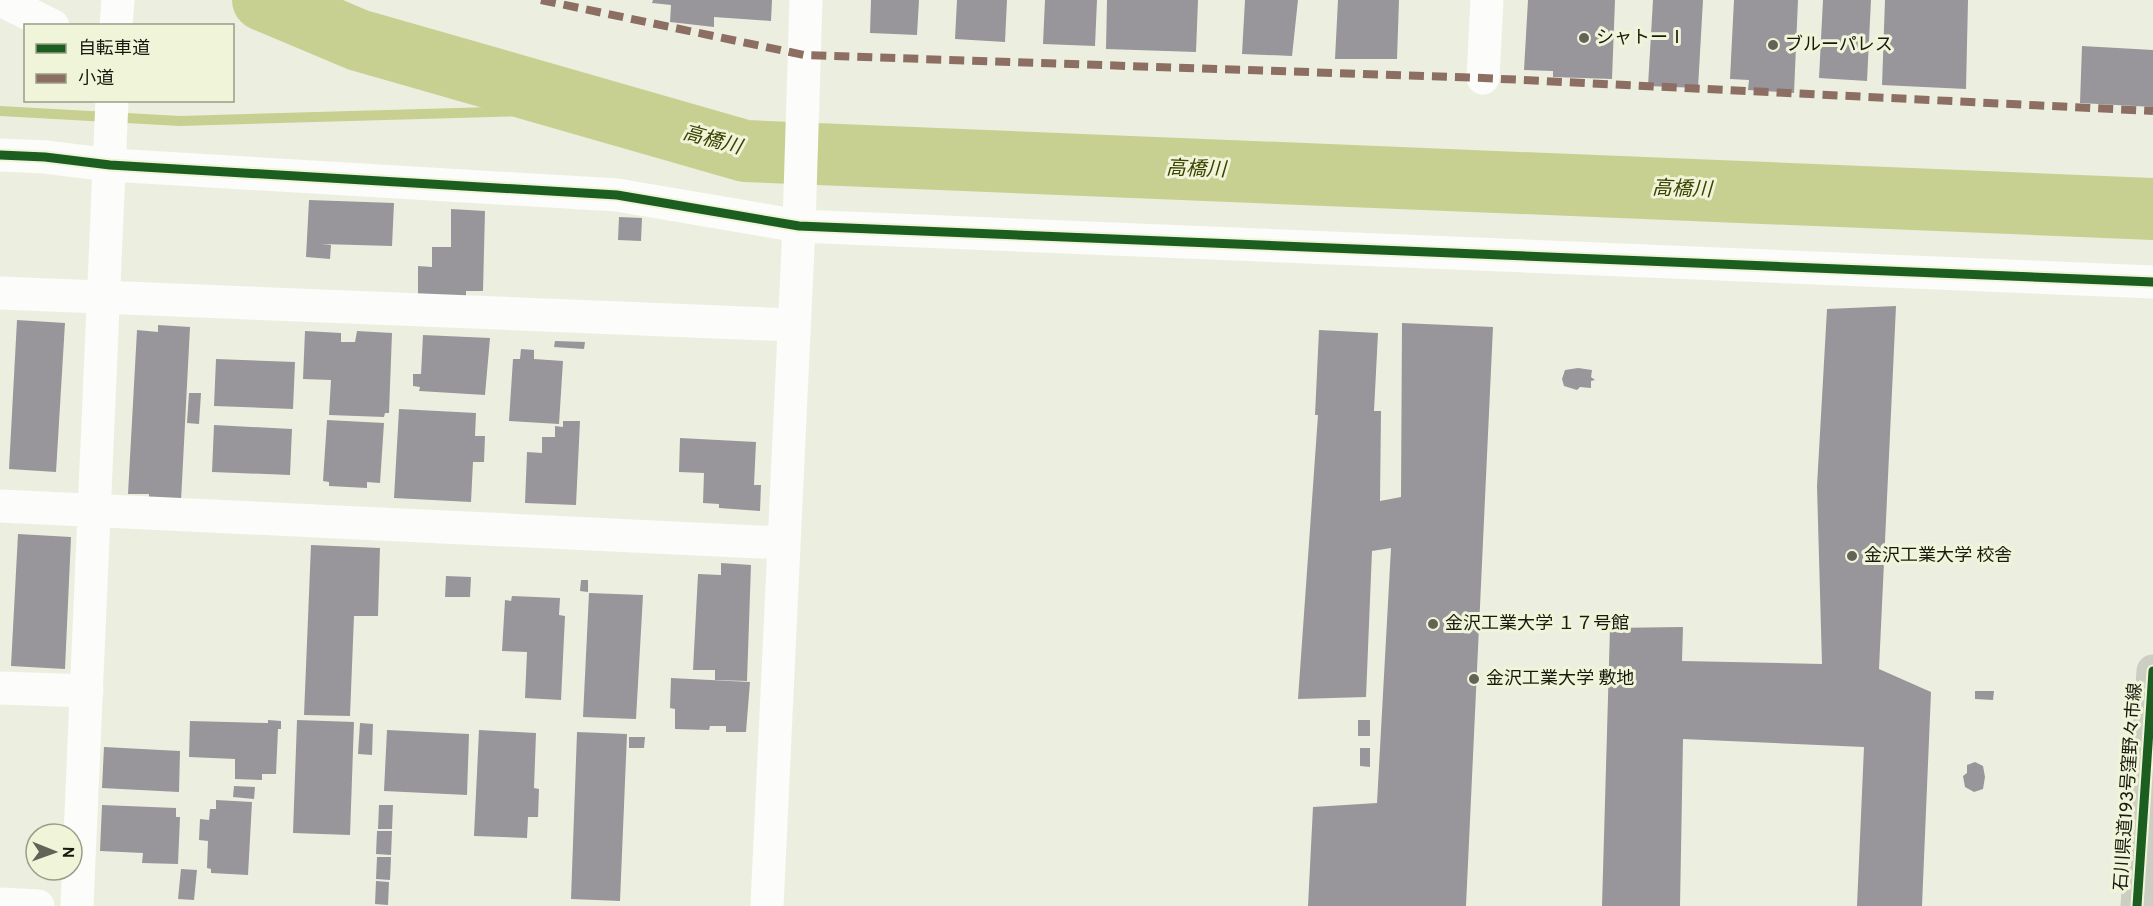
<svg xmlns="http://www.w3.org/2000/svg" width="2153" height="906" viewBox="0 0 2153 906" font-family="Overpass,'Noto Sans JP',sans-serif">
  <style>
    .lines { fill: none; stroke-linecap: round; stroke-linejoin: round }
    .stream { stroke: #c7d091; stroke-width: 10 }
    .river { stroke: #c7d091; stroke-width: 62 }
    .building { fill: #98969b }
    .minor { stroke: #fcfdfa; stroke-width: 33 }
    .major { stroke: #cccdc3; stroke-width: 33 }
    .quiet { stroke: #8d6e63; stroke-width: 8; stroke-dasharray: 15 8; stroke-linecap: butt }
    .cycleway-casing { stroke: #f0f5d9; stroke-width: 13 }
    .cycleway { stroke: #1b5e20; stroke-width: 9 }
    .poi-dot { fill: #626458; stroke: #f0f5d9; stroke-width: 2 }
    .labels { text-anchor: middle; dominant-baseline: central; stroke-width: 6; stroke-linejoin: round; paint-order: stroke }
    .poi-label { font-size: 18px; fill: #18190f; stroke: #f0f5d9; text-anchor: start }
    .street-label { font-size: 18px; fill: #18190f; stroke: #f0f5d9 }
    .water-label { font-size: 20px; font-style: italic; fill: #3c4200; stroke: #f0f5d9 }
  </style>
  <rect width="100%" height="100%" fill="#ecefdf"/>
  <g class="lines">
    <polyline class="stream" points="0,111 180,121 597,109"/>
    <polyline class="river" points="263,0 358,40 745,151 2153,209"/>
  </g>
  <g class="building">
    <polygon points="653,0 772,0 771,21 714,17 714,27 670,22 671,5 652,3"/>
    <polygon points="871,0 919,0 917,35 870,33"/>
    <polygon points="957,0 1007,0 1005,42 955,39"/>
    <polygon points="1045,0 1097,0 1095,46 1043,44"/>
    <polygon points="1107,0 1198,0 1196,52 1106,49"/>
    <polygon points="1245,0 1298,0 1292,56 1242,54"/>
    <polygon points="1338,0 1399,0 1397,59 1335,59"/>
    <polygon points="1528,0 1615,0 1612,79 1553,77 1553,71 1524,70"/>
    <polygon points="1653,0 1703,0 1698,88 1648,86"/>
    <polygon points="1734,0 1798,0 1794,93 1748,90 1749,80 1730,79"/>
    <polygon points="1823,0 1871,0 1867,81 1819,78"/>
    <polygon points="1885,0 1968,0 1966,89 1882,85"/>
    <polygon points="2082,46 2153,50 2153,107 2080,103"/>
    <polygon points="309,200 394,203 392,246 321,244 331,245 330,259 306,257"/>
    <polygon points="451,209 485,211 483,291 466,291 466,297 418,294 418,266 432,267 432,247 451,247"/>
    <polygon points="619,217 642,218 641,241 618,240"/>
    <polygon points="1896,306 1879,669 1931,692 1922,906 1857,906 1864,747 1683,739 1680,906 1602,906 1610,628 1683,627 1682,661 1822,664 1817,486 1827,309"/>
    <polygon points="17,320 65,323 56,472 9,469"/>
    <polygon points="1402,323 1493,327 1466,906 1308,906 1313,807 1377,803 1391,548 1372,551 1366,697 1298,699 1318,415 1315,415 1319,330 1378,333 1374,411 1381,411 1380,501 1401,497"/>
    <polygon points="158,325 190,327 181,501 149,499 149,494 128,494 137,330 158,332"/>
    <polygon points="305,331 341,333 341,342 355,342 357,331 392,333 389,413 385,413 384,417 329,415 331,380 303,379"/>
    <polygon points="423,335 490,338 485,395 419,391 420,387 413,386 413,374 421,374"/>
    <polygon points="555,341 585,342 584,349 554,347"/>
    <polygon points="521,349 534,350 534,359 563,361 559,424 509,421 513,359 520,359"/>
    <polygon points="216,359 295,362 293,409 214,406"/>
    <polygon points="1578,368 1592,370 1591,377 1595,380 1591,381 1591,388 1580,387 1577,390 1564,386 1562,379 1565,370"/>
    <polygon points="189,393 201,393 199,424 187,423"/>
    <polygon points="399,409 476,413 475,436 485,436 484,462 473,462 471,502 394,498"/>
    <polygon points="327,420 384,423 380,483 367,482 367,488 329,486 329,482 323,481"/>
    <polygon points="563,421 580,421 576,505 525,503 527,452 542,453 542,437 555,437 555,426 563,427"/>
    <polygon points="214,425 292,429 290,475 212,472"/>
    <polygon points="680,438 756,442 754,485 761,485 760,511 719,508 719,504 703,503 704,473 679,472"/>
    <polygon points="18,534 71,537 65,669 11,666"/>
    <polygon points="311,545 380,548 378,616 354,616 350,716 304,715"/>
    <polygon points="721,563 751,565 747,681 715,680 715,670 693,670 698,574 721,575"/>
    <polygon points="446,576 471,577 470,597 445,597"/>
    <polygon points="581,580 588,580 588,592 580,591"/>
    <polygon points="589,593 643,595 636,719 583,717"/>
    <polygon points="512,596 560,598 559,615 565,616 561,700 525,698 527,652 502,651 505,600 511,601"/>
    <polygon points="671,678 750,682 746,732 726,732 726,726 710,726 709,730 675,729 675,709 670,708"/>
    <polygon points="1975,691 1994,691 1993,700 1975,699"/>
    <polygon points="268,720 281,721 281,729 278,729 276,774 262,774 262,780 235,779 235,759 189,757 190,721 268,723"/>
    <polygon points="297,720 354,722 350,835 293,833"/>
    <rect x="1358" y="720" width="12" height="16"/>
    <polygon points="360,723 373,724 372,755 358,754"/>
    <polygon points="387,730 469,734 467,795 384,791"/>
    <polygon points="479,730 536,733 534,788 539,789 538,817 528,817 527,838 474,836"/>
    <polygon points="577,732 627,734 620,901 571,899"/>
    <polygon points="629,737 645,737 644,748 629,748"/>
    <polygon points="104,747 180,751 179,792 102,788"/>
    <polygon points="1360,748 1370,748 1370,767 1360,766"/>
    <polygon points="1975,762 1983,766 1985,777 1983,789 1974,792 1965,787 1963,776 1967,773 1967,765"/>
    <polygon points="234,786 255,787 254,799 233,797"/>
    <polygon points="216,800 252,802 248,875 211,873 211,869 207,868 208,841 199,840 200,819 209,820 210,809 216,809"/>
    <polygon points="102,805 176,808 176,817 180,817 178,864 142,863 143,853 100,851"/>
    <polygon points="379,805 393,805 392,829 378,829"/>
    <polygon points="377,831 392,831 391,855 376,854"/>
    <polygon points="377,857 391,857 390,880 376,879"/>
    <polygon points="181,869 197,870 194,900 178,899"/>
    <polygon points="376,881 389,882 388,905 375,904"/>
  </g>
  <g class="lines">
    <g class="minor">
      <polyline points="1,0 53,26"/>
      <polyline points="116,26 118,0"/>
      <polyline points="1483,78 1487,0"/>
      <polyline points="0,155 45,157 110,165 617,195 799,226 2153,282"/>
      <polyline points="0,293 792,325"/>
      <polyline points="0,506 782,543"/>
      <polyline points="0,688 87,691"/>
      <polyline points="0,904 38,906"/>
      <polyline points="77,906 112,100"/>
      <polyline points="767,906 799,226 806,0"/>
    </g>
    <polyline class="major" points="2137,906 2153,671"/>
    <polyline class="quiet" points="541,0 804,55 1483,78 2153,111"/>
    <g class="cycleway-casing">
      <g id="cycleway">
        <polyline points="0,155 45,157 110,165 617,195 799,226 2153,282"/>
        <polyline points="2137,906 2153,671"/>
      </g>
    </g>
    <use href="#cycleway" class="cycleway"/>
  </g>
  <g class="poi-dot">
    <circle cx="1584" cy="38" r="6"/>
    <circle cx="1773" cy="45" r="6"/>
    <circle cx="1852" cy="556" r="6"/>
    <circle cx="1433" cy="624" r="6"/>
    <circle cx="1474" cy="679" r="6"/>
  </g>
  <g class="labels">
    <g class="poi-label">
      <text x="1596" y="38">シャトーⅠ</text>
      <text x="1785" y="45">ブルーパレス</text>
      <text x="1864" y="556">金沢工業大学 校舎</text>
      <text x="1445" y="624">金沢工業大学 １７号館</text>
      <text x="1486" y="679">金沢工業大学 敷地</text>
    </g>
    <g class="street-label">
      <text transform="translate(2129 787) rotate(-86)">石川県道193号窪野々市線</text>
    </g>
    <g class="water-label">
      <text transform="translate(712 141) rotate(15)">高橋川</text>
      <text transform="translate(1196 170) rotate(2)">高橋川</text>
      <text transform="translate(1682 190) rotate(2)">高橋川</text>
    </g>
  </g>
  <rect x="24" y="24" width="210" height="78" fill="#f0f5d9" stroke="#9a9d88" stroke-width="1.5"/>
  <rect x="36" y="44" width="30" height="9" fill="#1b5e20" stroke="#9a9d88" stroke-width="1.5"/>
  <text x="78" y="54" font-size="18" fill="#18190f">自転車道</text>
  <rect x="36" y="74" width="30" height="9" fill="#8d6e63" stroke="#9a9d88" stroke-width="1.5"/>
  <text x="78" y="84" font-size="18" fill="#18190f">小道</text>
  <g transform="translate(54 852) rotate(91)"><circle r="28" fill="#f0f5d9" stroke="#9a9d88" stroke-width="1.5"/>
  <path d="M0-4.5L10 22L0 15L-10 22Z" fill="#626458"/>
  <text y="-9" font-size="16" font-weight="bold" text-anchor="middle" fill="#18190f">N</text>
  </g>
</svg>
